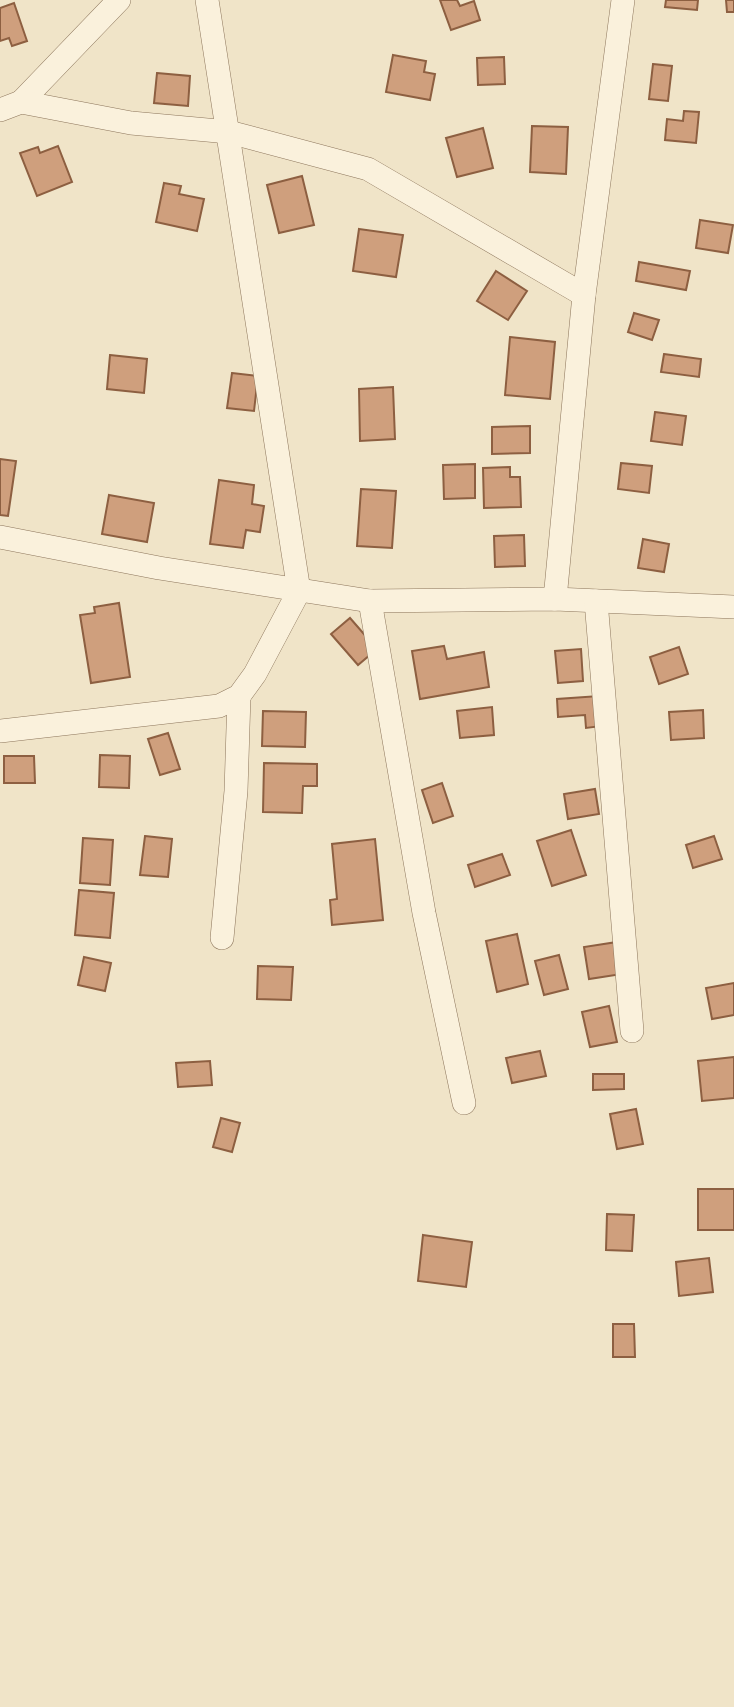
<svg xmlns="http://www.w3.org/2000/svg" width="734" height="1707" viewBox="0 0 734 1707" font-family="Bitter,serif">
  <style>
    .building { fill: #cf9f7d; stroke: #8d5f41; stroke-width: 2 }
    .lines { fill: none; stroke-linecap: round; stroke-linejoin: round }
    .street-casing { stroke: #8d765c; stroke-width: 24 }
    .street { stroke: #faf1dc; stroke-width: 23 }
  </style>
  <rect width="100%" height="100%" fill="#f0e4c8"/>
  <g class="building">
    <polygon points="440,0 457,0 460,6 474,1 480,20 451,30"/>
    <polygon points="666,0 698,0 697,10 665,7"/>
    <polygon points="726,0 734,0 734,12 727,12"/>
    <polygon points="14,3 27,41 12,46 9,38 0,41 0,8"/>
    <polygon points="393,55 426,61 424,72 435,74 430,100 386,92"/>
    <polygon points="504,57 505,84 478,85 477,58"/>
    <polygon points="653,64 672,66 668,101 649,99"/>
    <polygon points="157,73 190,76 188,106 154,103"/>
    <polygon points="684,111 699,112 696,143 665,140 667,119 683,121"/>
    <polygon points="532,126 568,127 566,174 530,172"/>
    <polygon points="483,128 493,168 457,177 446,138"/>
    <polygon points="58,146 72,182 37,196 20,153 38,147 40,153"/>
    <polygon points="302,176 314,225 279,233 267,185"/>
    <polygon points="164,183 181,186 179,194 204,199 197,231 156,222"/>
    <polygon points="700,220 733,225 728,253 696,248"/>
    <polygon points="359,229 403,235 396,277 353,271"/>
    <polygon points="639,262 690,271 686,290 636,281"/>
    <polygon points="496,271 527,291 508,320 477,301"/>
    <polygon points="634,313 659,320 652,340 628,332"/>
    <polygon points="510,337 555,342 550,399 505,395"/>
    <polygon points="664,354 701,359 699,377 661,372"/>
    <polygon points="110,355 147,359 144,393 107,389"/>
    <polygon points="232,373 258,376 254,411 227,408"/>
    <polygon points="393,387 395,439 360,441 359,389"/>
    <polygon points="655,412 686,416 682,445 651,441"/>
    <polygon points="530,426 530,453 492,454 492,427"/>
    <polygon points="0,459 16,461 8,516 0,515"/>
    <polygon points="621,463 652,466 649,493 618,489"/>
    <polygon points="475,464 475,498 444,499 443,465"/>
    <polygon points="510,467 510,477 520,477 521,507 484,508 483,468"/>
    <polygon points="219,480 254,485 252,504 264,506 260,532 246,530 243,548 210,544"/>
    <polygon points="361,489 396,491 392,548 357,546"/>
    <polygon points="109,495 154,503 147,542 102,534"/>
    <polygon points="524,535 525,566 495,567 494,536"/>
    <polygon points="643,539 669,544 664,572 638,568"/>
    <polygon points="119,603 130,677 91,683 80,615 95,613 94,607"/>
    <polygon points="350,618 377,649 358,665 331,634"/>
    <polygon points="444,646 447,659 484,652 489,687 420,699 412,651"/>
    <polygon points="679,647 688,674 659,684 650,657"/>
    <polygon points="581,649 583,681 558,683 555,651"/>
    <polygon points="599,696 602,726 586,728 585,715 558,717 557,699"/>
    <polygon points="492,707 494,735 460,738 457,711"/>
    <polygon points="703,710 704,738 671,740 669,712"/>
    <polygon points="263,711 306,712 305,747 262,746"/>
    <polygon points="168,733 180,769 160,775 148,739"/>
    <polygon points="100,755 130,756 129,788 99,787"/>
    <polygon points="4,756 34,756 35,783 4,783"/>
    <polygon points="264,763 317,764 317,786 303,786 302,813 263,812"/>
    <polygon points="442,783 453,816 433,823 422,790"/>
    <polygon points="595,789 599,814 568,819 564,794"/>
    <polygon points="571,830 586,875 552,886 537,841"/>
    <polygon points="145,836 172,839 168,877 140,875"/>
    <polygon points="714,836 722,859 693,868 686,845"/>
    <polygon points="83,838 113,840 110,885 80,883"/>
    <polygon points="375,839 383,920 332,925 330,900 337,899 332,844"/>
    <polygon points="502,854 510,875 475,887 468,865"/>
    <polygon points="79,890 114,893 110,938 75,935"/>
    <polygon points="517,934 528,984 497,992 486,941"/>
    <polygon points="617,942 622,974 589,979 584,947"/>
    <polygon points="559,955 568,989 544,995 535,961"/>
    <polygon points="84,957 111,963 105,991 78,985"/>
    <polygon points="258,966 293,967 291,1000 257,999"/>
    <polygon points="734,983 734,1015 712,1019 706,988"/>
    <polygon points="609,1006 617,1042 590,1047 582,1012"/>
    <polygon points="540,1051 546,1076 512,1083 506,1058"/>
    <polygon points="734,1057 734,1098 702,1101 698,1061"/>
    <polygon points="210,1061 212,1085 178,1087 176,1063"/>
    <polygon points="593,1074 624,1074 624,1089 593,1090"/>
    <polygon points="636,1109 643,1144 617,1149 610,1114"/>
    <polygon points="221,1118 240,1123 232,1152 213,1147"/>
    <rect x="698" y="1189" width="36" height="41"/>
    <polygon points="607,1214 634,1215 632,1251 606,1250"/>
    <polygon points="423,1235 472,1242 466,1287 418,1281"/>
    <polygon points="709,1258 713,1292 679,1296 676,1262"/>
    <polygon points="613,1324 634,1324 635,1357 613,1357"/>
  </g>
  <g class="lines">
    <g class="street-casing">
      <g id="street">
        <polyline points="21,102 119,0"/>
        <polyline points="0,110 21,102 131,123 229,132 368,169 584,295"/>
        <polyline points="0,537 159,568 370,601 555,599 734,607"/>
        <polyline points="555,599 584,295 623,0"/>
        <polyline points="370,601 424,913 464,1103"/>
        <polyline points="596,601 632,1031"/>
        <polyline points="0,731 219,706 239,696 255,674 299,591 207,0"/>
        <polyline points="222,938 236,791 239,696"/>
      </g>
    </g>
    <use href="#street" class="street"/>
  </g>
</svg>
